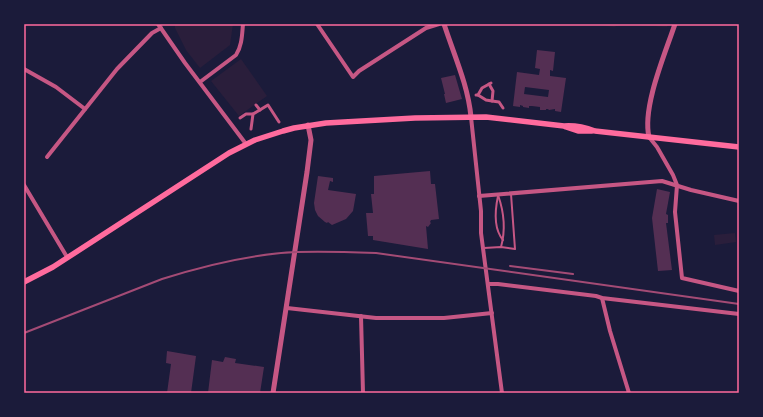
<svg xmlns="http://www.w3.org/2000/svg" width="763" height="417" viewBox="0 0 763 417" font-family="Barlow,sans-serif">
  <style>
    .green { fill: #2a1e3b }
    .building { fill: #542f53; fill-rule: evenodd }
    .lines { fill: none; stroke-linecap: round; stroke-linejoin: round }
    .service { stroke: #c65784; stroke-width: 2 }
    .pedestrian { stroke: #c65784; stroke-width: 3 }
    .minor { stroke: #c65784; stroke-width: 4 }
    .tertiary { stroke: #c65784; stroke-width: 5 }
    .secondary { stroke: #ff6b9d; stroke-width: 5.5 }
    .rail { stroke: #a44b75; stroke-width: 2 }
    .neatline { fill: none; stroke: #ff6b9d; stroke-width: 1.5 }
  </style>
  <rect width="100%" height="100%" fill="#1b1b3a"/>
  <g class="green">
    <polygon points="175,24 233,24 230,45 200,68 186,50 175,28"/>
    <polygon points="593,24 668,24 667,27 622,24 614,27"/>
    <polygon points="241,59 267,96 239,116 211,81"/>
    <polygon points="735,233 736,242 715,245 714,235"/>
  </g>
  <g class="building">
    <path d="M537 50 555 52 553 71 550 70V76L566 78 561 112 555 111V109L549 110 548 109H546V110H540V107L532 106H529V108L523 107V106L520 105V107L513 106 517 72 539 75 540 69 535 68ZM525 87 549 90 548 97 524 94Z"/>
    <polygon points="455,75 462,99 446,103 444,94 445,94 441,78"/>
    <polygon points="430,171 431,184 435,184 439,219 431,220 430,222 431,223 428,227 426,226 428,249 373,240 373,236 368,236 366,213 373,213 371,194 374,194 374,176"/>
    <polygon points="318,176 333,178 333,182 330,181 328,190 356,194 353,211 346,219 332,225 328,222 327,223 325,222 318,216 315,210 314,203"/>
    <polygon points="657,189 670,192 666,214 668,215 668,223 666,223 672,270 658,271 652,218"/>
    <polygon points="167,351 196,356 191,393 167,393 171,364 166,363"/>
    <polygon points="225,357 236,359 235,363 264,367 260,393 208,393 212,360 223,362"/>
  </g>
  <g class="lines">
    <g class="service">
      <path d="M498 195C504 212 506 229 501 247"/>
      <path d="M498 196C495 210 493 228 503 240"/>
      <polyline points="484,248 501,247 515,249 511,194"/>
    </g>
    <g class="pedestrian">
      <polyline points="489,84 493,91 492,101 499,102 503,108"/>
      <polyline points="476,95 478,95 482,88 491,83"/>
      <polyline points="478,95 486,100 492,101"/>
      <polyline points="256,105 260,110"/>
      <polyline points="240,118 246,114 253,114"/>
      <polyline points="251,129 253,114 268,105 279,122"/>
    </g>
    <g class="minor">
      <polyline points="158,24 185,63 246,144"/>
      <polyline points="317,24 353,77 359,71 426,28 439,24"/>
      <polyline points="24,69 56,87 85,109"/>
      <path d="M200 82 236 55C242 46 242 35 243 24"/>
      <polyline points="471,117 481,211 481,233 502,393"/>
      <polyline points="649,137 657,147 673,175 677,185 675,212 682,278 739,291"/>
      <polyline points="47,157 117,69 152,33 161,28"/>
      <polyline points="24,185 67,257"/>
      <polyline points="479,196 662,181 691,190 739,201"/>
      <polyline points="488,284 498,284 596,296 602,298 739,314"/>
      <polyline points="602,298 610,331 629,393"/>
      <polyline points="287,308 376,318 444,318 492,313"/>
      <polyline points="361,316 363,393"/>
    </g>
    <g class="tertiary">
      <path d="M444 24C454 55 468 85 471 117"/>
      <path d="M649 137C642 107 665 54 675 24"/>
      <polyline points="273,393 307,172 311,140 308,125"/>
    </g>
    <g class="secondary">
      <polyline points="566,127 578,131 592,131"/>
      <path d="M24 282 53 267 229 153 255 140 283 131 294 128 326 123 415 118 486 117 564 126C576 125 584 127 595 131L739 147"/>
    </g>
    <g class="rail">
      <polyline points="510,266 573,274"/>
      <path d="M24 333 162 279C206 265 251 254 297 252 323 251 350 252 376 253L739 304"/>
    </g>
  </g>
  <rect width="763" height="417" fill="none" stroke="#1b1b3a" stroke-width="50"/>
  <rect x="25" y="25" width="713" height="367" class="neatline"/>
</svg>
